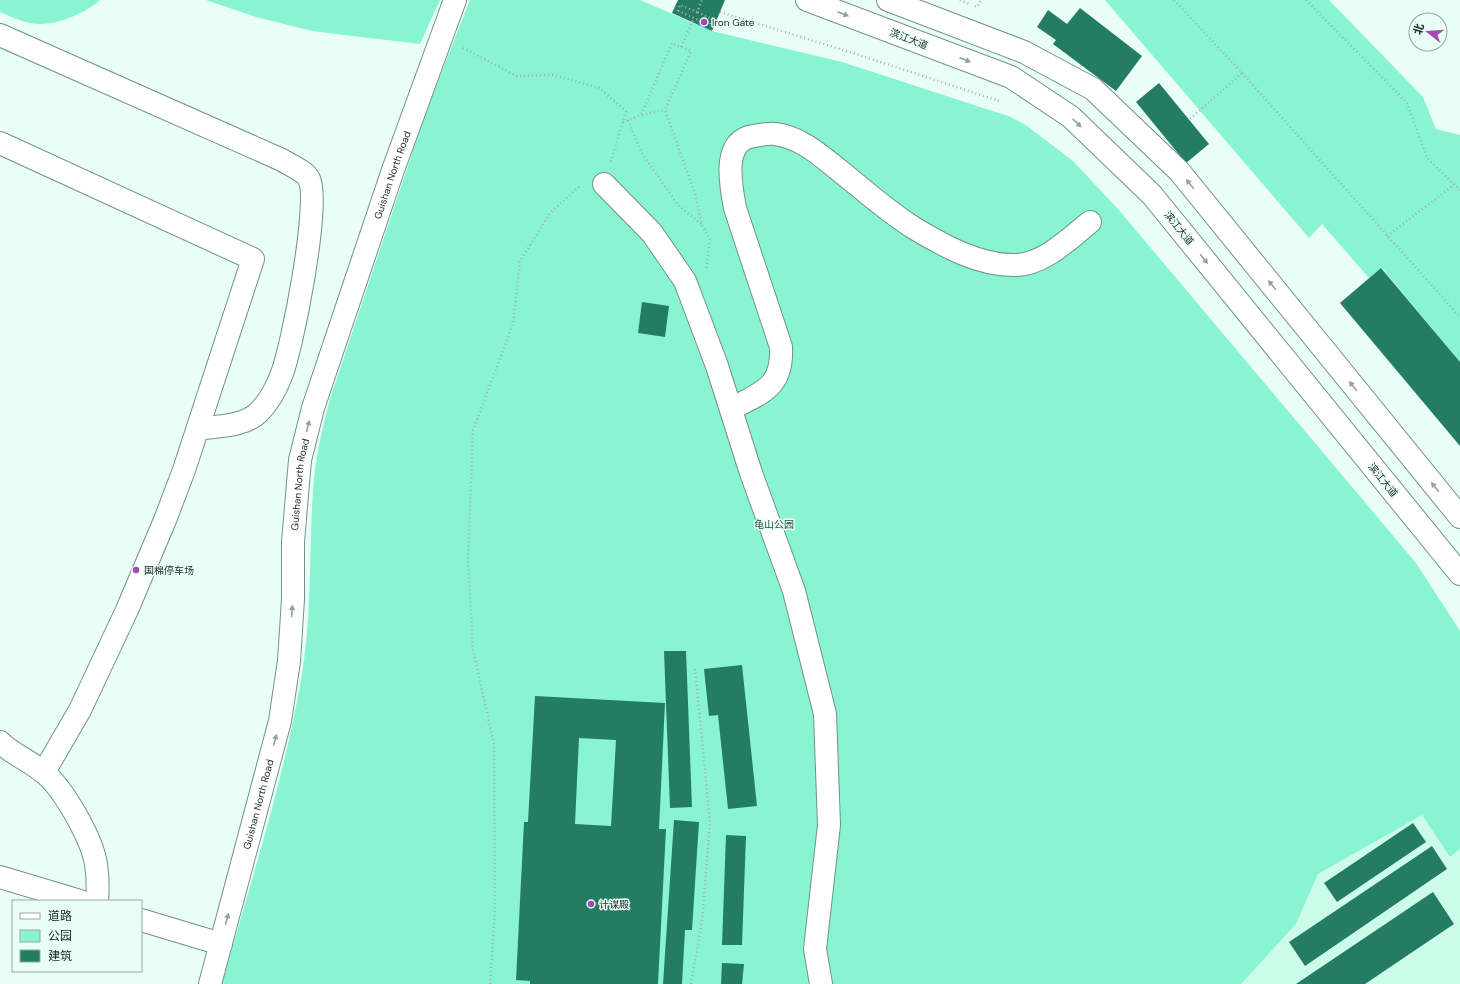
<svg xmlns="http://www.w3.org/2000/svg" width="1460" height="984" viewBox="0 0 1460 984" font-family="'DM Sans','Noto Sans SC',sans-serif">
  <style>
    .built { fill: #cdfbea }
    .green { fill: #89f4d2 }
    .building { fill: #247c65; fill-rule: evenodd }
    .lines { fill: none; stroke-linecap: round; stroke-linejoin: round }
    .minor-casing { stroke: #719286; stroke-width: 24 }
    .major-casing { stroke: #719286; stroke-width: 24 }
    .path { stroke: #a1b3ac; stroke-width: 2.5; stroke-dasharray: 1 3; stroke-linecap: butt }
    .minor { stroke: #fff; stroke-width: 22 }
    .major { stroke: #fff; stroke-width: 22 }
    .path-bridge { stroke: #a1b3ac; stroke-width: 2.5; stroke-dasharray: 1 3; stroke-linecap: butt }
    .oneway { fill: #989e9c }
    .poi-dot { fill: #a44ab5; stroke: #e9fef6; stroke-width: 1.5 }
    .labels { text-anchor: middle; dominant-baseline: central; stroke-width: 3; stroke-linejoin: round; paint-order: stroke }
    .poi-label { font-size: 10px; fill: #1b2823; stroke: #e9fef6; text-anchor: start }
    .street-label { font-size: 10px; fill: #1b2823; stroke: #e9fef6 }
    .park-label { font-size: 10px; fill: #235244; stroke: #e9fef6 }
  </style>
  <rect width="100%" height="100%" fill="#e9fef6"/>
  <polygon class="built" points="1422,815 1450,857 1460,849 1460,984 1241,984 1296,924 1318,874"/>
  <g class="green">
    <path d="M0 0H100C87 12 60 24 41 24 28 25 12 17 0 12Z"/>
    <polygon points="206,0 440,0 420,44 312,31 256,17"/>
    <path d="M470 0H640L712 31 842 62 1011 117 1027 126 1073 161 1118 209 1416 563 1460 631V849L1450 857 1422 815 1318 874 1296 924 1241 984H222C250 884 283 783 301 680 312 617 309 554 313 490 315 459 322 429 330 399L425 115Z"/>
    <polygon points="1105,0 1329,0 1423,97 1436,129 1460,135 1460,362 1382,268 1369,278 1322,224 1309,238"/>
  </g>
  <g class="building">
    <polygon points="678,0 725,0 712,31 672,13"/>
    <polygon points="1080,8 1142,56 1116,91 1053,44 1056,40 1037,27 1048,10 1067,24"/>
    <polygon points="1159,83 1209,144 1186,163 1136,102"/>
    <polygon points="1381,268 1460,362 1460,446 1340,303"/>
    <polygon points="642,302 669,306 665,337 638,333"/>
    <polygon points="664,651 686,651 692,807 670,808"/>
    <polygon points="742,665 757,806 728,809 718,715 709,716 704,669"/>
    <path d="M535 696 665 703 659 829H666L658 984H530V981L516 980 524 822H528ZM579 738 616 740 611 826 575 824Z"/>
    <polygon points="674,820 699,822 692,930 685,930 682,984 663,984"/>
    <polygon points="1413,823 1426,842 1337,902 1324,883"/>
    <polygon points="726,835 746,836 742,945 722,945"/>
    <polygon points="1432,846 1447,869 1305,966 1289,942"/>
    <polygon points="1433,892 1454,924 1365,984 1296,984"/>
    <polygon points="722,963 744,964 742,984 721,984"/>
  </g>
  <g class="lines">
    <g class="minor-casing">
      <g id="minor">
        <path d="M0 35 282 160C290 165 305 171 309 179 321 201 292 350 281 376 276 389 269 402 259 412 244 427 217 426 198 429"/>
        <polyline points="0,143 253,259 184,470 165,520 127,610 80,710 44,772"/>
        <polyline points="604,184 652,233 685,281 717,366 751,473 794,591 825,714 829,825 815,949 821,984"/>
        <path d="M731 409C762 392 783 388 781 347L735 208C731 186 721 140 754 136 761 135 769 133 775 134 801 137 821 156 840 171 864 190 888 212 914 228 944 246 980 266 1015 265 1043 265 1069 239 1090 222"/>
        <path d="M0 742C12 754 30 761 43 772 63 787 92 839 96 864 98 877 98 889 97 901"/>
        <polyline points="0,877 80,901"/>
        <polyline points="141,920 221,944"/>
        <path id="s1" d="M210 984 280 721 289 661 293 599V542L300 460 313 408 393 170 455 0"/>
      </g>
    </g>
    <g class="major-casing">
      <g id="major">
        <polyline points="807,0 1011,77 1071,117 1152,195 1460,574"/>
        <polyline points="888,0 1024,52 1093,89 1179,171 1460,517"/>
      </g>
    </g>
    <g class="path">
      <polyline points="960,0 969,4"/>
      <polyline points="1174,0 1242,73 1189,120"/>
      <polyline points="1306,0 1407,103 1427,158 1460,190"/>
      <polyline points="975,6 977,7 981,0"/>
      <polyline points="678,11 710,25 712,19 697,12"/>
      <polyline points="720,12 856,54 999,101"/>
      <polyline points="681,47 694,18"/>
      <polyline points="463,48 517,76 553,75 599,88 626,111 610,164"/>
      <polyline points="1242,73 1460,317"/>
      <polyline points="642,115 665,110"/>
      <polyline points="628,120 641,152 678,205 701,224"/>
      <polyline points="623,122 641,115 672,43 691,51 665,110 695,194 702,225 710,239 706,270"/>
      <polyline points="1387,236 1454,185"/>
      <polyline points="490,984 495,909 494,744 473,650 468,560 473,430 513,324 520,261 551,212 581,185"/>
      <polyline points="691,984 702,921 710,823 695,668"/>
    </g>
    <use href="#minor" class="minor"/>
    <use href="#major" class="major"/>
    <polyline class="path-bridge" points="678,11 680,5 697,12 702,0"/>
  </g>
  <defs><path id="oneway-solid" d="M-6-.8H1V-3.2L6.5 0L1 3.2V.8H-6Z"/></defs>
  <g class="oneway">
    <use href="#oneway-solid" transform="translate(843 14) rotate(21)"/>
    <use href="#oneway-solid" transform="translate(965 60) rotate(21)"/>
    <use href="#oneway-solid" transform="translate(1077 123) rotate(44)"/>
    <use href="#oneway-solid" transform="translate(1190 184) rotate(-129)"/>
    <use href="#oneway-solid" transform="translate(1204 259) rotate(51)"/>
    <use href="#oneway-solid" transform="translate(1272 285) rotate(-129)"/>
    <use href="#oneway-solid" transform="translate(1353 386) rotate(-129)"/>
    <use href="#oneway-solid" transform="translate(308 426) rotate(-76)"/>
    <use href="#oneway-solid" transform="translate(1435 487) rotate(-129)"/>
    <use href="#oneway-solid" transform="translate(292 611) rotate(-86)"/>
    <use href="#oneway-solid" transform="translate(275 740) rotate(-75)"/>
    <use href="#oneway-solid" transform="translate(227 919) rotate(-75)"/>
  </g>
  <g class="poi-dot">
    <circle cx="704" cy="22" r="4"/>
    <circle cx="136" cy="570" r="4"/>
    <circle cx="591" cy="904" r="4"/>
  </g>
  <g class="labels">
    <g class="poi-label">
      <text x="712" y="22">Iron Gate</text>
      <text x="144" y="570">国棉停车场</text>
      <text x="599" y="904">计谋殿</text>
    </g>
    <g class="street-label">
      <text transform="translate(909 39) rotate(21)">滨江大道</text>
      <text stroke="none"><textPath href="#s1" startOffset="834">Guishan North Road</textPath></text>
      <text transform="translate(1179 228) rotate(51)">滨江大道</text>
      <text transform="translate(1383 480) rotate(51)">滨江大道</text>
      <text stroke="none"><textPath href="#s1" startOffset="510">Guishan North Road</textPath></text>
      <text stroke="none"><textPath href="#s1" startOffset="186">Guishan North Road</textPath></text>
    </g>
    <g class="park-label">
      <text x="774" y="524">龟山公园</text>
    </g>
  </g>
  <rect x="12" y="900" width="130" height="72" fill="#e9fef6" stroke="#97a8a2"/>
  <rect x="20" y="913" width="20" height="6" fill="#ffffff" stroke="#97a8a2"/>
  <text x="48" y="920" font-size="12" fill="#1b2823">道路</text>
  <rect x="20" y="930" width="20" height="12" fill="#89f4d2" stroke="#97a8a2"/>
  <text x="48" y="940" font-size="12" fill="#1b2823">公园</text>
  <rect x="20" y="950" width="20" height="12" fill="#247c65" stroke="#97a8a2"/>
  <text x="48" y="960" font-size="12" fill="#1b2823">建筑</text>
  <g transform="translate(1428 32) rotate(287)"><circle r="19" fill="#e9fef6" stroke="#97a8a2"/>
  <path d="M0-3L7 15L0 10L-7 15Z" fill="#a44ab5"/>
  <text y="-6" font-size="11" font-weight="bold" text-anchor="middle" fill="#1b2823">北</text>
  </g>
</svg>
